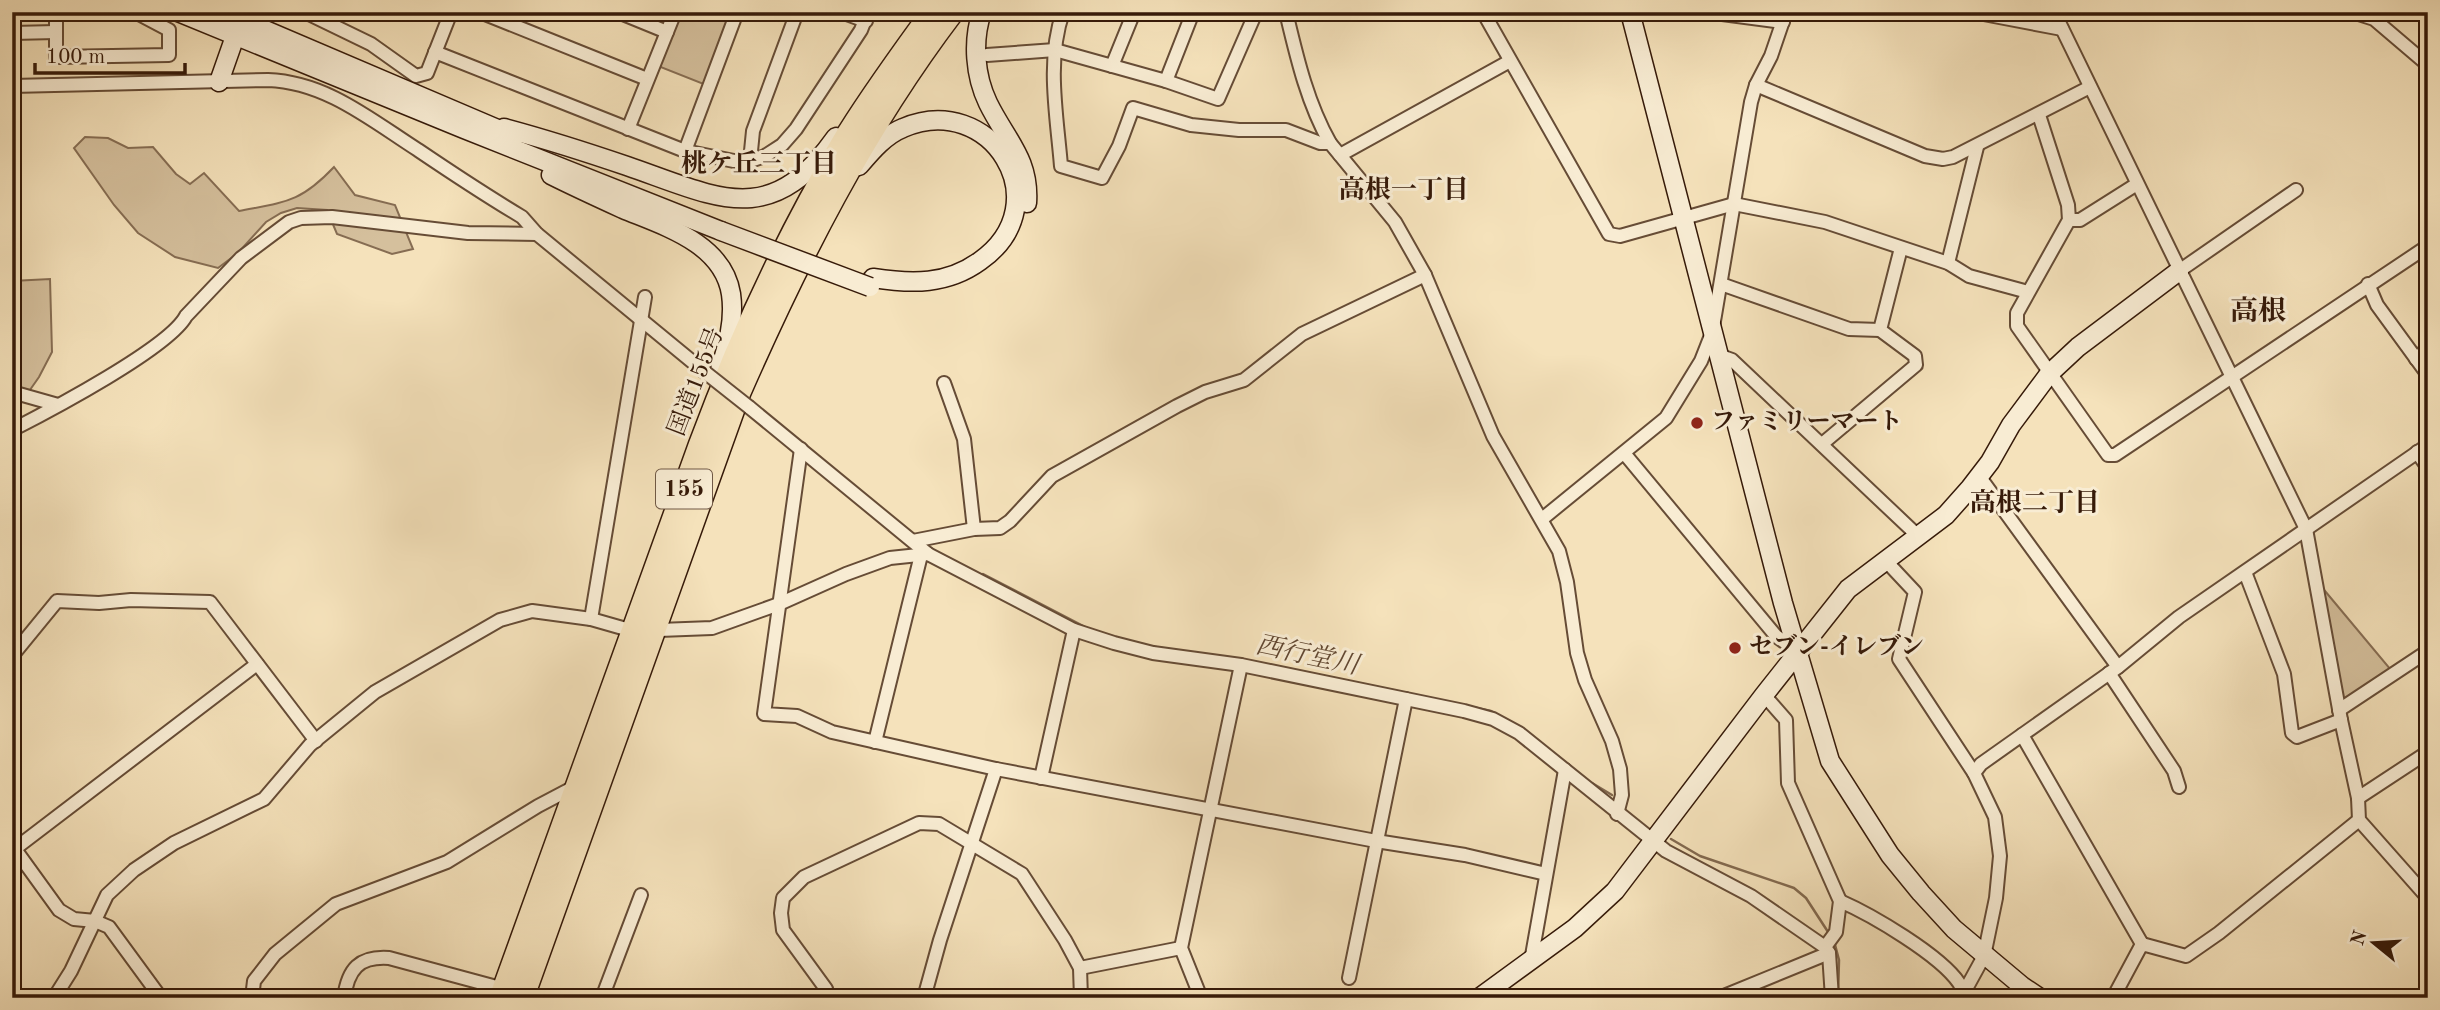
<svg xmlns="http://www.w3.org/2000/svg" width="2440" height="1010" viewBox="0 0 2440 1010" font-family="'Old Standard TT','Noto Serif JP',serif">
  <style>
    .green { fill: #d5c09d; stroke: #866d53; stroke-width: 2 }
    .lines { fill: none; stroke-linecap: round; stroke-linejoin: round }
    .stream { stroke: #82694f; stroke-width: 2.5 }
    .street-casing { stroke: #664c36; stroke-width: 16 }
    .secondary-casing { stroke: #361a09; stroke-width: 21 }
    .highway-casing { stroke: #361a09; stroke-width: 26 }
    .street { stroke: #f8ecd3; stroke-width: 12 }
    .secondary { stroke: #f8ecd3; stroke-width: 18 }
    .highway { stroke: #f5e2bb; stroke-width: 23 }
    .street-bridge-casing { stroke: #664c36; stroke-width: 16; stroke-linecap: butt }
    .secondary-bridge-casing { stroke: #361a09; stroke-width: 21; stroke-linecap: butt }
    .street-bridge { stroke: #f8ecd3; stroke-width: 12 }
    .secondary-bridge { stroke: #f8ecd3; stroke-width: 18 }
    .poi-dot { fill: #8f2418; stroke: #f8ecd3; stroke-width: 2.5 }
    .labels { text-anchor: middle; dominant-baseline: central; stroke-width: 6; stroke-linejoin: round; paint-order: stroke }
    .shield { fill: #f8ecd3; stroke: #705946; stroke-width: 2 }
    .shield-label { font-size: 23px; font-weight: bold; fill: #361a09 }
    .street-label { font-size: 24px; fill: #361a09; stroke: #f8ecd3 }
    .poi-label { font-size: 24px; font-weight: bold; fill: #361a09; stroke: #f8ecd3; text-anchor: start }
    .neighbourhood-label { font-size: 26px; font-weight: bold; fill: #361a09; stroke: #f8ecd3 }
    .water-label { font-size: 26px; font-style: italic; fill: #624832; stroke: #f8ecd3 }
    .quarter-label { font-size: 28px; font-weight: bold; fill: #361a09; stroke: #f8ecd3 }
  </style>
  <rect width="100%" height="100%" fill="#f5e2bb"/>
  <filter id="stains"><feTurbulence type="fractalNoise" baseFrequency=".00286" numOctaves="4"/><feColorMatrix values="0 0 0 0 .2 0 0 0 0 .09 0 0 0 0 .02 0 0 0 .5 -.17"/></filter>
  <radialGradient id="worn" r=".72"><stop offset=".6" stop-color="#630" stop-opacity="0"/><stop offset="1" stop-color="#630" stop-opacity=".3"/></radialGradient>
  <g class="green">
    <polygon points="679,12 733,12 706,85 658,66"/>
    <path d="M85 137 108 138 128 148 153 147 176 174 190 184 204 173 239 211C285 202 300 203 334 167L355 195 395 205 413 249 392 254 337 234 327 210 297 208 281 213 266 222 238 253 218 268 175 257 138 233 114 205 74 148Z"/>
    <polygon points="50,279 52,352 39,377 18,407 12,406 12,281"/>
    <polygon points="2320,585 2391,670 2345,700 2342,699"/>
  </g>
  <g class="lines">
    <g class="stream">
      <polyline points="983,574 1089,629"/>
      <polyline points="1149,646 1181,651"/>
      <polyline points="1472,707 1491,711 1517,726"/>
      <polyline points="1592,783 1612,795"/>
      <polyline points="1671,839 1700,856 1794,888 1806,898 1830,935"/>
      <polyline points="1834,941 1839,960 1838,996"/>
    </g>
    <g class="street-casing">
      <g id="street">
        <polyline points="56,12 56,57 169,55 169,30 135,12"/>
        <polyline points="305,12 371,44 416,76 427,73 451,12"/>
        <polyline points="480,12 647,79"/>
        <polyline points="618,12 667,32"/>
        <polyline points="841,12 866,21"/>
        <path d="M1063 12C1046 61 1057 116 1061 166L1102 178 1119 146 1133 108 1191 125 1239 130H1286L1320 143H1330"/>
        <path d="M1286 12C1297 58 1307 102 1330 143L1395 222 1425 275 1493 436 1559 551 1567 582 1577 653 1585 680 1612 741 1620 769 1622 795 1617 814"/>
        <polyline points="1483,12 1609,234 1620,236 1734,204 1825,222 1948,263 1969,276 2028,292"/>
        <polyline points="1707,12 1783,22"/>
        <polyline points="1973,12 2062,29"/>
        <polyline points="2054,12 2306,529 2341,720 2358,798 2359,820 2428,898"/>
        <polyline points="2352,12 2374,19 2428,65"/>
        <polyline points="12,33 56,32"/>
        <polyline points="435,52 685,151 734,161 750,161 765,156 782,145 796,129 861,30 868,12"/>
        <polyline points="987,55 1055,50 1166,81 1218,99 1253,19 1252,12"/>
        <polyline points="1112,66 1134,12"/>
        <polyline points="1166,81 1193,12"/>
        <polyline points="1756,85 1925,156 1943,159 1953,157 2090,87"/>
        <path d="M12 86 268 80C326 82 371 120 418 150 452 173 487 196 522 217L537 234 706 373"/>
        <polyline points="2039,115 2068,205 2069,220 2017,313 2017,326 2108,455 2115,455 2425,248 2428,248"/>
        <polyline points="628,129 675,12"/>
        <polyline points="685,151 737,12"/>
        <polyline points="1340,155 1510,61"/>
        <polyline points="750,161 753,131 797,12"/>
        <polyline points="2069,220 2080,220 2137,184"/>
        <polyline points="1948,263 1977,147"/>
        <polyline points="2179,271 2296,190"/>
        <polyline points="1721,284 1849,329 1880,330"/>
        <polyline points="2368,284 2377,305 2428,375"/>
        <polyline points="1718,355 1732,360 1917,535"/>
        <polyline points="2416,359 2428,348"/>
        <polyline points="944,383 964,439 974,529"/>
        <polyline points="12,392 58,405"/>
        <polyline points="749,407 928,554 1074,630 1114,643 1153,653 1241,665 1464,711 1493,719 1519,733 1666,851 1751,896 1825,947 1829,953 1832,998"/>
        <path d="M12 430C49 411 169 348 186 316L241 258 289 222 301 218 332 217 468 233 537 234"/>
        <polyline points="1822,444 1916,365 1915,356 1880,330 1901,248"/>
        <polyline points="801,449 764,714 797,716 832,732 996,769 1376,841 1465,855 1546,874"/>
        <polyline points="2417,452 2428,468"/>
        <polyline points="1624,453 1776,636 1797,651"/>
        <polyline points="1979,476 2118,667"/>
        <polyline points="1542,519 1666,418 1701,361 1712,333 1751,102 1756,85 1771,56 1786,12"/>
        <polyline points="913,541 974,529 1000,528 1010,521 1052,476 1177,406 1205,392 1244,380 1302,334 1425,275"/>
        <polyline points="1885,560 1915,592 1899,659 1974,773"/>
        <polyline points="2245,572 2284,674 2292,733 2297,737 2341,720"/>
        <polyline points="591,619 645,297"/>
        <polyline points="12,656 57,601 99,603 131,600 210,602 316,741"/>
        <polyline points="2109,673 2174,771 2179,787"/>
        <polyline points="1764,695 1786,720 1788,783 1840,901 1836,932 1825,947"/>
        <polyline points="2339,710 2428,651"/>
        <polyline points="2022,735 2142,944"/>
        <polyline points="875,742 921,555"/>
        <polyline points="1041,778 1074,630"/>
        <polyline points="2358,798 2428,752"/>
        <polyline points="12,845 59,910 74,919 95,921 109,927 161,998"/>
        <polyline points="12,851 257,664"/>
        <path d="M1840 901C1872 915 1940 955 1959 983 1962 988 1964 993 1967 997"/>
        <polyline points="1531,961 1565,770"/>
        <polyline points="1080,968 1181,948"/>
        <polyline points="1349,978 1406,699"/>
        <polyline points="54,998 71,971 107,895 134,870 174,843 264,799 310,745 375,692 500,620 532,611 591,619 633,631 712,628 779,604 846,574 890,558 928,554"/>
        <polyline points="252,998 254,981 275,954 336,904 447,862 538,806 576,786"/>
        <path d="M344 998C348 969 359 956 389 958L504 989"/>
        <polyline points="602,998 641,895"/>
        <polyline points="822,998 826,989 783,930 781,913 783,898 804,877 919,823 939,824 1022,874 1065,940 1080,968 1081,998"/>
        <polyline points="924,998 940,940 996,769"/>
        <polyline points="1201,998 1181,948 1241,665"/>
        <polyline points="1719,998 1829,953"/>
        <polyline points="1961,998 1984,956 1996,898 2000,856 1995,817 1974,773 1981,764 2118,667 2179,617 2428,445"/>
        <polyline points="2113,998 2142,944 2186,956 2219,933 2359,820"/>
      </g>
    </g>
    <g class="secondary-casing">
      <g id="secondary">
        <polyline points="178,12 464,129 721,231"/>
        <polyline points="223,12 514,136"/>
        <path d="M982 12C972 41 975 76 988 103 1006 140 1030 159 1027 203"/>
        <polyline points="1630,12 1783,603 1830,761 1890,855 1921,893 1954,929 2022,986 2040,998"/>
        <polyline points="219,82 239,25"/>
        <path d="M504 128C545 139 586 152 627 166 717 197 770 231 836 137"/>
        <path d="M859 166C871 152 885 135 903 128 990 90 1062 203 980 261 947 285 912 284 873 278"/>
        <path d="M551 175C575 187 599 198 623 209 664 226 723 243 731 294 735 322 727 347 719 373"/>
        <polyline points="1479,998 1575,928 1615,891 1764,695 1848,589 1946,515 1970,488 1990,462 2011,425 2049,374 2078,347 2179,271"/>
      </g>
    </g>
    <g class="highway-casing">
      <g id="highway">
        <path d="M501 998 700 446C739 341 786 239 843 143 870 98 902 55 933 12"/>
        <path d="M522 998 739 392C798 258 863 129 952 12"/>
      </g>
    </g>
    <use href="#street" class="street"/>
    <use href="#secondary" class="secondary"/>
    <use href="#highway" class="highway"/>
    <g class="street-bridge-casing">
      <polyline id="street-bridge" points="706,373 749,407"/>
    </g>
    <g class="secondary-bridge-casing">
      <polyline id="secondary-bridge" points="721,231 870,287"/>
    </g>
    <use href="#street-bridge" class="street-bridge"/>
    <use href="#secondary-bridge" class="secondary-bridge"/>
  </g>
  <g class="poi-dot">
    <circle cx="1697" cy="423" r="7"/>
    <circle cx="1735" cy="648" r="7"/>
  </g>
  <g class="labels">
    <rect class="shield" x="656" y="469.5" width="56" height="39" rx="5"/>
    <g class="shield-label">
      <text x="684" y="489">155</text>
    </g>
    <g class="street-label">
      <text transform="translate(697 382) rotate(-69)">国道155号</text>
    </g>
    <g class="poi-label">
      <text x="1711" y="423">ファミリーマート</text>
      <text x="1749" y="648">セブン-イレブン</text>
    </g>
    <g class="neighbourhood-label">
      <text x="759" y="165">桃ケ丘三丁目</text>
      <text x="1404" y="191">高根一丁目</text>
      <text x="2035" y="504">高根二丁目</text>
    </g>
    <g class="water-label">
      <text transform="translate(1307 656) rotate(12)">西行堂川</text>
    </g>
    <g class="quarter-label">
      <text x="2258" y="313">高根</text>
    </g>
  </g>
  <rect width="2440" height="1010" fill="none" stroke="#f5e2bb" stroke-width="42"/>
  <rect x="14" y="14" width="2412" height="982" fill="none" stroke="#361a09" stroke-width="3.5"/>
  <rect x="21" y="21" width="2398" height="968" fill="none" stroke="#361a09" stroke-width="2"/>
  <g transform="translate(2374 943) rotate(288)" stroke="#f8ecd3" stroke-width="5" paint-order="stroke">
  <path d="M0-5L12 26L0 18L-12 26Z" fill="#361a09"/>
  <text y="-10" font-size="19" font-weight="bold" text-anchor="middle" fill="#361a09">N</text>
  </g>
  <path d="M35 63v10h150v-10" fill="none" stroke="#361a09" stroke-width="3.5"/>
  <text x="46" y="63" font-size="21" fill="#361a09" stroke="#f8ecd3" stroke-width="5" paint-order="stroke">100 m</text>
  <rect width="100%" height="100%" filter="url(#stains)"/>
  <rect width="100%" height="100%" fill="url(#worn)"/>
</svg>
